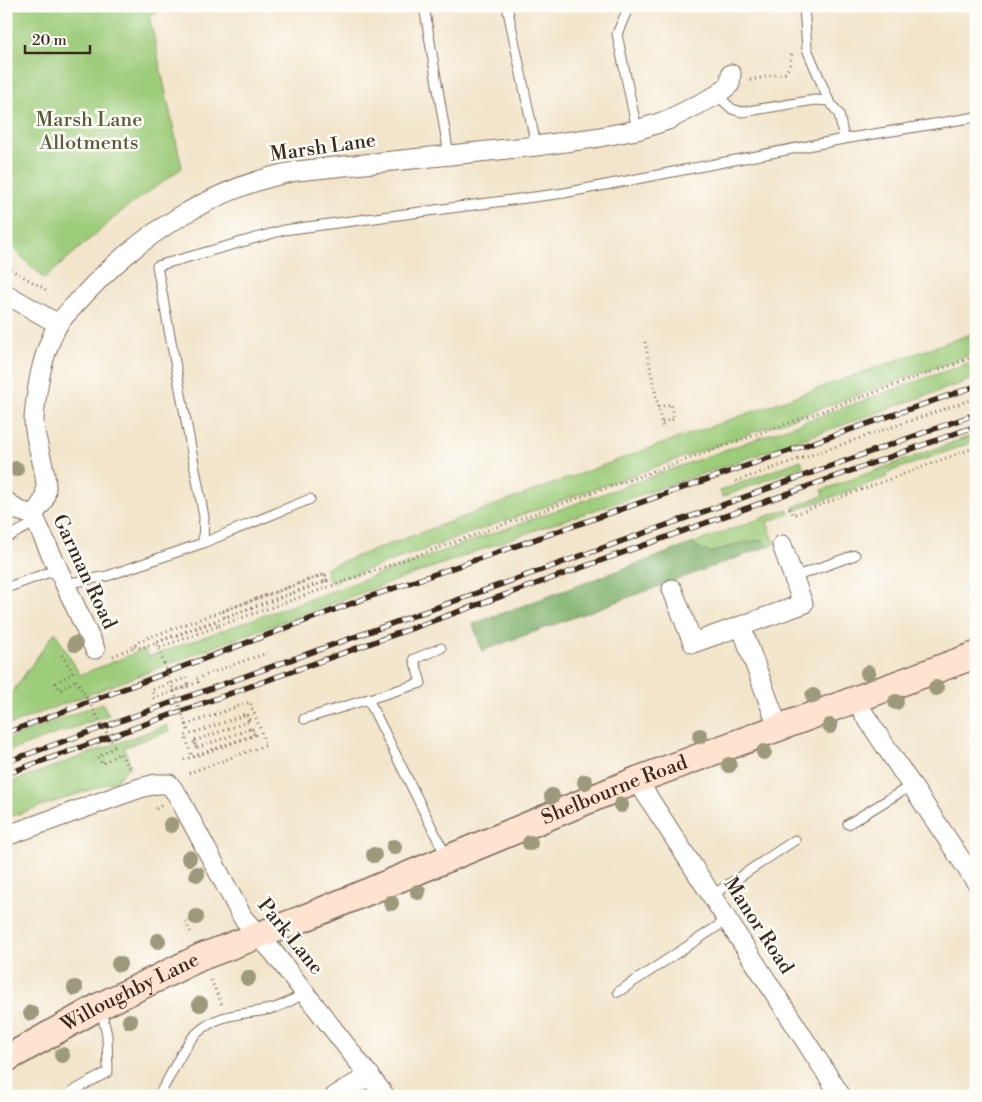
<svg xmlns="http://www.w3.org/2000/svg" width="982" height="1102" viewBox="0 0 982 1102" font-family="'Libre Bodoni',serif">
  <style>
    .green { fill: #9dcc7a; stroke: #6c7b4c }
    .forest { fill: #7eb06a; stroke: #5c6d44 }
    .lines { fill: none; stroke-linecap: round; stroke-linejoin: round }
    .lane-casing { stroke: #7b6b5b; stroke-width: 11 }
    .street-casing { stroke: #7b6b5b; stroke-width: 21 }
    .secondary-casing { stroke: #7b6b5b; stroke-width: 29 }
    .path { stroke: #7b6b5b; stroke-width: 3; stroke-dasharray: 1 4; stroke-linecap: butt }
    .lane { stroke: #fff; stroke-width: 9 }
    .street { stroke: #fff; stroke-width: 19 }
    .secondary { stroke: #fee3d1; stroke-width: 26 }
    .rail-casing { stroke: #3b2a1e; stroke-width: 5.5 }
    .rail { stroke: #fdfcf7; stroke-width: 4; stroke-dasharray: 11; stroke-linecap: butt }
    .path-bridge { stroke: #7b6b5b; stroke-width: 3; stroke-dasharray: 1 4; stroke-linecap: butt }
    .tree { fill: #9d997b }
    .labels { text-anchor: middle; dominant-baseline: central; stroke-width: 5; stroke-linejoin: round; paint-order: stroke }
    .park-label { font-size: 20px; fill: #585b3a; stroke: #fdfcf7 }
    .street-label { font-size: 20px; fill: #3b2a1e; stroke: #fdfcf7 }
  </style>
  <rect width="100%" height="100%" fill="#fdfcf7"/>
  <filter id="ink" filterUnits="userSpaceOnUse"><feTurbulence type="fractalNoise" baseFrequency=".02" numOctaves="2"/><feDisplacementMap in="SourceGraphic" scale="10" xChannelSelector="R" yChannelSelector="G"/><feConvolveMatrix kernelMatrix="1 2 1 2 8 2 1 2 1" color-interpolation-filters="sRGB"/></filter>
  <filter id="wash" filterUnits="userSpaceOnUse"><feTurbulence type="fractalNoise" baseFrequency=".0096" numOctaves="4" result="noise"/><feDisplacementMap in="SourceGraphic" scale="20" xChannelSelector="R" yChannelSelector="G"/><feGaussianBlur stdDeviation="1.12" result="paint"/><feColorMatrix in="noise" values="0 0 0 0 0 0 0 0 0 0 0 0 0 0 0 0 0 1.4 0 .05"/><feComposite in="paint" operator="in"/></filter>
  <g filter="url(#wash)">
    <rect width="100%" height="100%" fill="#f2e5cb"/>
    <g class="green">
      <polygon points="6,6 174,6 149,15 182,168 122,211 44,279 6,241"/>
      <polygon points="976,332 976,353 330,583 325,568 642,451"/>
      <polygon points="968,363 973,379 729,465 538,529 227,642 6,726 6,701 55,632 80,675 145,649 148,657"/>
      <polygon points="976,434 976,441 886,473 887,477 794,511 793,507 824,495 822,490"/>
      <polygon points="801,460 803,466 722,497 720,491"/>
      <polygon points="787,509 789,514 767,522 775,544 769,546 763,540 741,543 710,553 691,544"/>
      <polygon points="102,703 109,715 6,752 6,740"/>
      <polygon points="167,725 169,731 124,747 131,766 126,770 116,781 6,818 6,784"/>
    </g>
    <polygon class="forest" points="763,540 769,546 482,651 473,624 691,544 710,553 741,543"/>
  </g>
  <g filter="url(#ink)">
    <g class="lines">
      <g class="lane-casing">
        <g id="lane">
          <polyline points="424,6 449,155"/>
          <polyline points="507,6 536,146"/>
          <polyline points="629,6 617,34 637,130"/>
          <polyline points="804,6 807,49 829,101"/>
          <polyline points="717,95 732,109 742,112 815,100 829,101 839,114 844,139"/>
          <polyline points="6,538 36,522"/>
          <polyline points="203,543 204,517 157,266 284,230 564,193 844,139 976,117"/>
          <polyline points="794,577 855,555"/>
          <polyline points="65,584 107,576 203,543 310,499"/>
          <polyline points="6,588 58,569"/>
          <polyline points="368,699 446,856"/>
          <polyline points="304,719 421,683 414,659 441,648"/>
          <polyline points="848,824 912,785"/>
          <polyline points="711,896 795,840"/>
          <polyline points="618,992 727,920"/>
          <polyline points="71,1092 108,1072 107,1035 101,1009"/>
          <path d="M158 1096C171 1078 181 1048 196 1034 219 1012 243 1015 271 1009 283 1006 294 999 305 993"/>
        </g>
      </g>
      <g class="street-casing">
        <g id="street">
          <polyline points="6,294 58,324"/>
          <polyline points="6,501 17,510 33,515"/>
          <path d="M33 515C36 510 42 505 44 499 52 479 33 442 34 418 37 385 42 355 57 326 64 315 75 305 84 295 140 234 216 186 297 171L536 146 594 138 637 130 668 120 717 95 730 84 731 74"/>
          <polyline points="33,515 95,649"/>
          <polyline points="672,589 693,643 803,604 782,545"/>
          <polyline points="741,626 778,727"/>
          <polyline points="856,698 864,714 976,882"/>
          <polyline points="637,780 841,1096"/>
          <polyline points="6,836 140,788 156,784 169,784 178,796 243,918 274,953 385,1096"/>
          <polyline points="335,1096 370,1075"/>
        </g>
      </g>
      <g class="secondary-casing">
        <g id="secondary">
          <path id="s1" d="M6 1059 100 1006 201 957 302 919 637 780 976 655"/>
        </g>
      </g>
      <g class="path">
        <polyline points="750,80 785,73 789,67 792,54"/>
        <polyline points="6,267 45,289 47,294"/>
        <polyline points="645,342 663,430"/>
        <polyline points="658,407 671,404 674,419 661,423"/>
        <polyline points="736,481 976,398"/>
        <polyline points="790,508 793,515 976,447"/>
        <polyline points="219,626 974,357 976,363"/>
        <polyline points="134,647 141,648 217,621 219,626 158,648"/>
        <polyline points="62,655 73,673 56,683 60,690 76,680"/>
        <polyline points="113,656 134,647 139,641 325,574 327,581 322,583 225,618 223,611 325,574 327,581 322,582"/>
        <polyline points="229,666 267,653"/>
        <polygon points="186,678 189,686 154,698 152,690"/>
        <polyline points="186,725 250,702 266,745 186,774"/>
        <polyline points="115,747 98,757 102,764 120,753 131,770"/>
        <polyline points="184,760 255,735 252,728 197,748 194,741 250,721 247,714 185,736 192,757 251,736"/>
        <polyline points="156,809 162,805"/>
        <polyline points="186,922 192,935"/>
        <polyline points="211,980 222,1005"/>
      </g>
      <use href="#lane" class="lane"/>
      <use href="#street" class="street"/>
      <use href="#secondary" class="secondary"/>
      <g class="rail-casing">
        <g id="rail">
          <polyline points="6,733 366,598 976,386"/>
          <polyline points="6,762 976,414"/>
          <polyline points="6,774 976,426"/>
        </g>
      </g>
      <use href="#rail" class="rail"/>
      <g class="path-bridge">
        <polyline points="76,680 115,747"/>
        <polyline points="174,691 198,682 196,679 229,666"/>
        <polyline points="243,715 246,714 249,720 245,722"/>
        <polyline points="248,729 251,727 254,734 251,736"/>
        <polyline points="188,730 156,642 322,582"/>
        <polyline points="196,739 193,740 196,747 198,747"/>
      </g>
    </g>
    <g class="tree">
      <circle cx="16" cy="469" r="8"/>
      <circle cx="75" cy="644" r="8"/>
      <circle cx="868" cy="673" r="8"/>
      <circle cx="936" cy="688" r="8"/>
      <circle cx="813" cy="696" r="8"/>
      <circle cx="896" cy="702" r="8"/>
      <circle cx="830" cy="726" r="8"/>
      <circle cx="700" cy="736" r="8"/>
      <circle cx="764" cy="752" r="8"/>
      <circle cx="729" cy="765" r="8"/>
      <circle cx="585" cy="782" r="8"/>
      <circle cx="552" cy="796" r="8"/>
      <circle cx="621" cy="805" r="8"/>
      <circle cx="171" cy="825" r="8"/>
      <circle cx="530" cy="843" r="8"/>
      <circle cx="394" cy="847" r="8"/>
      <circle cx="374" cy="855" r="8"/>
      <circle cx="189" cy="858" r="8"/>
      <circle cx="197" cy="874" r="8"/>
      <circle cx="418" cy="892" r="8"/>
      <circle cx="391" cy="903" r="8"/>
      <circle cx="196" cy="917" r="8"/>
      <circle cx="158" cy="941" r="8"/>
      <circle cx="119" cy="964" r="8"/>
      <circle cx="248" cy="978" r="8"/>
      <circle cx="75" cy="988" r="8"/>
      <circle cx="200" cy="1004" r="8"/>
      <circle cx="31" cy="1013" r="8"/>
      <circle cx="130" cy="1021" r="8"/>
      <circle cx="62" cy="1055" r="8"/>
    </g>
  </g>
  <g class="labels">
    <g class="park-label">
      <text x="89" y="120">Marsh Lane<tspan x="89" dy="23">Allotments</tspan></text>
    </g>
    <g class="street-label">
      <text transform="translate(323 148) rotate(-8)">Marsh Lane</text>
      <text transform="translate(84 572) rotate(65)">Garman Road</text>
      <text stroke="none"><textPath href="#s1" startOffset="666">Shelbourne Road</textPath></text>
      <text transform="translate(758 926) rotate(57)">Manor Road</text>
      <text transform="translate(290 937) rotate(51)">Park Lane</text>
      <text stroke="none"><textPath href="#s1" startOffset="141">Willoughby Lane</textPath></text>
    </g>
  </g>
  <rect width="982" height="1102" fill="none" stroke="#fdfcf7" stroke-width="25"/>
  <path d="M25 45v8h65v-8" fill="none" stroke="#3b2a1e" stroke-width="2.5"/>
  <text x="32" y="45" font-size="15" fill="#3b2a1e" stroke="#fdfcf7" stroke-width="4" paint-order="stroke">20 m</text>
</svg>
